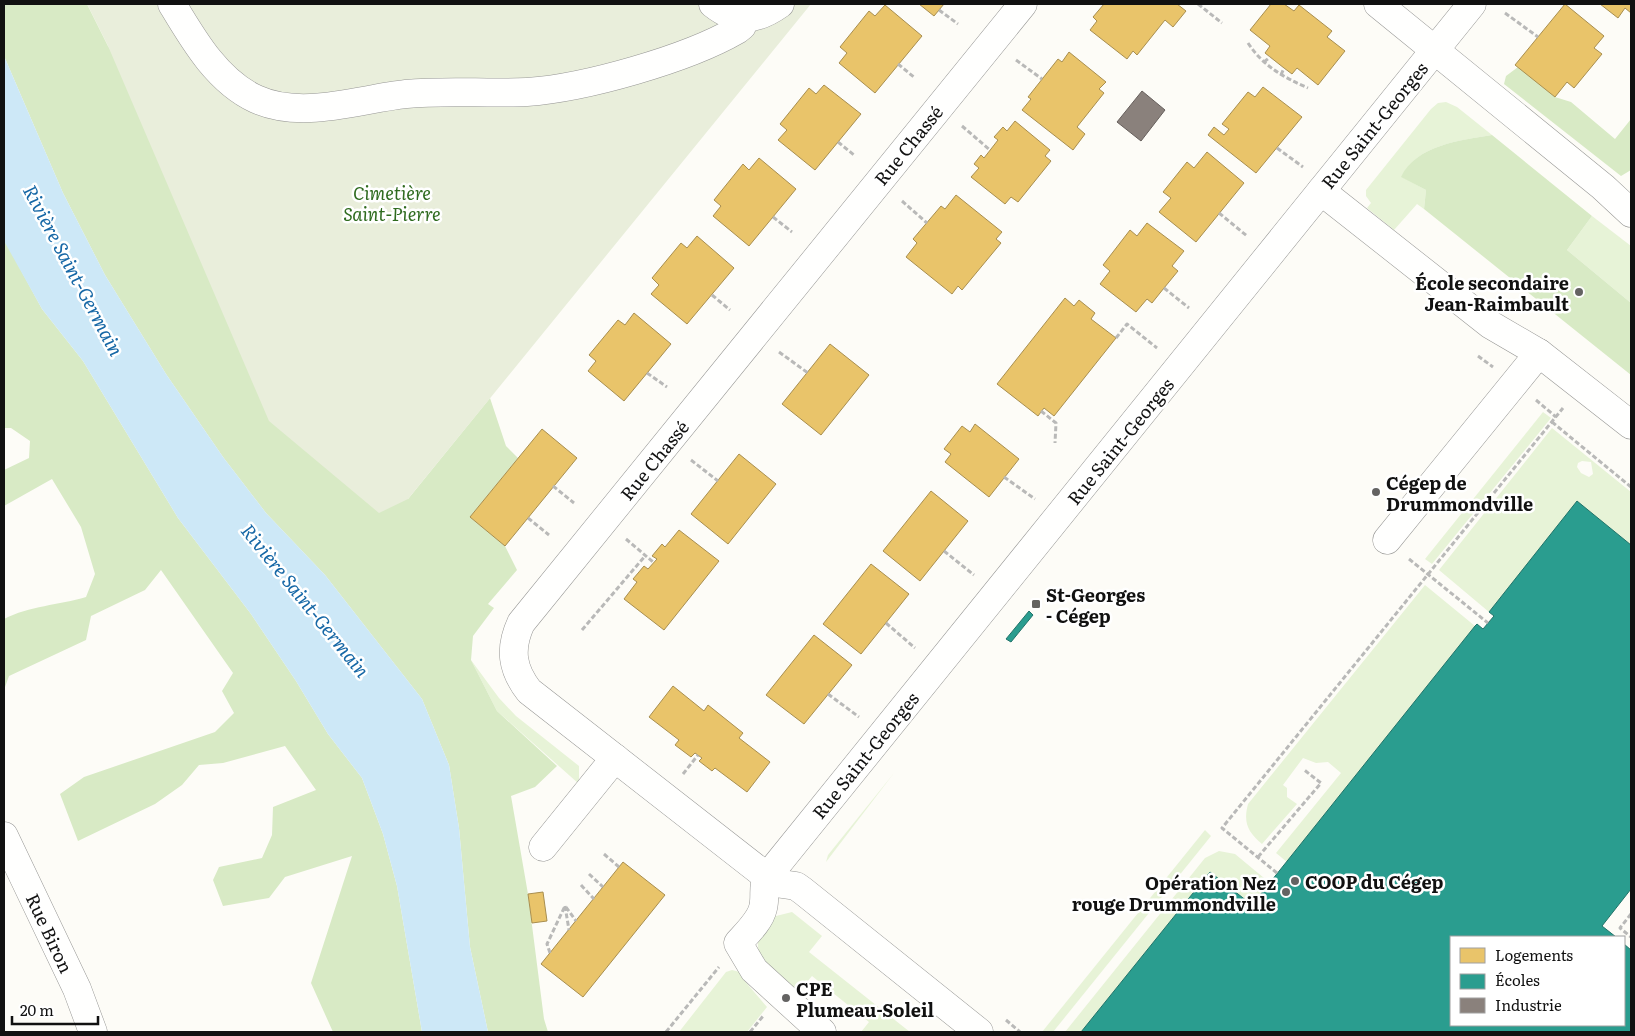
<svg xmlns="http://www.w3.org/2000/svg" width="1635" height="1036" viewBox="0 0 1635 1036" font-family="Literata,serif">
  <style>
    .green { fill: #e7f3d7; fill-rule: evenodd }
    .forest { fill: #d8eac5 }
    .cemetery { fill: #e9eedb }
    .water { fill: #cde8f7 }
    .homes { fill: #e9c46a; stroke: #a88e4f }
    .schools { fill: #2a9d8f; stroke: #227369 }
    .industry { fill: #8a817c; stroke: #665f5c }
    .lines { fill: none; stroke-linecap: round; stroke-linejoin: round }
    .minor-casing { stroke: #979795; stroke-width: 29 }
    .path { stroke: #b9b9b8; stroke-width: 3; stroke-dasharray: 5 2.5; stroke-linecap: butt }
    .minor { stroke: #fffffe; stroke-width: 28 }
    .poi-dot { fill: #646362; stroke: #fff; stroke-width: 2 }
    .labels { text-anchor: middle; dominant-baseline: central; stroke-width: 5; stroke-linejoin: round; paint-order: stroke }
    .street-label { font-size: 18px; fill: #111; stroke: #fff }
    .park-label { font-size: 18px; font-style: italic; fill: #2f6b1f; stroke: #fff }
    .poi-label { font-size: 18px; font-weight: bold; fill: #111; stroke: #fff; text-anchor: start }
    .water-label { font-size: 19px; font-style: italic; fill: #1768a6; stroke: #fff }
  </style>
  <rect width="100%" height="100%" fill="#fdfcf7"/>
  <g class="green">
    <path d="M1446 102 1457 107 1492 135C1462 140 1415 145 1402 177L1426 190 1424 209 1417 204 1394 230 1367 208 1371 203 1366 196V190L1431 109 1438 103Z"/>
    <polygon points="1592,216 1631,246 1631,303 1567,250"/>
    <polygon points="1543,412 1551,418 1432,564 1425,559"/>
    <path d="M1552 428 1631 492V545L1577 502 1489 612 1439 570ZM1582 461 1591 462 1593 474 1589 477 1581 473 1577 467 1578 463Z"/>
    <path d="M1425 585 1475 626 1287 862 1276 853 1341 773 1328 762 1316 763 1303 758 1283 785 1287 788V797L1297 804 1262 844C1248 832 1243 823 1248 804Z"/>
    <polygon points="471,660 499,698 516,716 579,766 579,784 497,711"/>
    <polygon points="894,773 826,862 828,855"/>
    <polygon points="1205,830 1211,836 1053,1032 1042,1032"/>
    <polygon points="1219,851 1235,854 1270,883 1252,905 1210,872 1081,1032 1065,1032 1205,858"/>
    <polygon points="792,912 822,936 809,952 910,1032 861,1032 869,1022 812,976 796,995 759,957 757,935 772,917"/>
    <polygon points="732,970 740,972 743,976 743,979 767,1007 747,1032 679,1032 726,972"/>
  </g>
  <g class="forest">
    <polygon points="4,4 87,4 108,46 408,499 490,398 506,446 518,458 470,517 505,546 517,570 488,604 494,608 473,636 471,660 497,711 557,766 535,787 511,796 528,894 544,1019 548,1032 488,1032 470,947 459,828 449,765 422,699 325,575 266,513 223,457 166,374 105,275 63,193 4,56"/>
    <polygon points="1518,67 1555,97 1571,102 1615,139 1631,119 1631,170 1621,176 1504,84 1506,76"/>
    <path d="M1492 135 1592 216 1567 250 1631 303V375L1424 209 1426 190 1401 177C1416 145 1461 140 1492 135Z"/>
    <path d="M4 239 42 309 83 361 178 518 251 614 296 681 328 734 362 778 383 834 397 886 422 1032H333L311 983 352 856 285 877 269 898 223 906 213 880 219 867 262 858 272 835 273 807 316 790 285 746 223 763 199 765 182 785 155 804 78 841 60 794 84 777 215 732 234 713 222 691 233 673 161 570 145 590 91 616 86 640 9 676 4 690V619C29 606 59 605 86 597L95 574 81 527 52 479 4 506V470L29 458 30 441 11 428H4Z"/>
  </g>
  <polygon class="cemetery" points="87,4 811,4 408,499 379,513 269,421 108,46"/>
  <polygon class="water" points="4,56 63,193 105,275 166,374 223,457 266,513 325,575 422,699 449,765 459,828 470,947 488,1032 422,1032 397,886 383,834 362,778 328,734 296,681 251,614 178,518 83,361 42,309 4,241"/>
  <g class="homes">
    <polygon points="919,4 944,4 934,16"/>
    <polygon points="1104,4 1177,4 1186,11 1173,27 1165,20 1137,55 1133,51 1127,59 1090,30 1097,21 1093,17"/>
    <polygon points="1271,4 1284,4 1294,11 1299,5 1332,31 1327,37 1345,51 1318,85 1297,68 1292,74 1284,68 1265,53 1270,46 1250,30"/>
    <polygon points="1565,4 1604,36 1594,48 1602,54 1574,88 1567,82 1555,97 1515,65"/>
    <polygon points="1600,4 1631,4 1631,13 1625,8 1618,18"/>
    <polygon points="885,5 922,36 875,93 839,63 847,53 840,47 869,11 875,16"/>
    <polygon points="1069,52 1106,82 1099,89 1104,93 1077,127 1085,134 1073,150 1022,110 1031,99 1028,97 1058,59 1062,62"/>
    <polygon points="824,85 861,114 815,170 778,140 787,130 780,124 809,88 816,94"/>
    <polygon points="1263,87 1302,117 1256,173 1208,135 1214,127 1224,135 1229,129 1222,124 1248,92 1255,97"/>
    <polygon points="1015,121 1050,150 1045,156 1051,161 1018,202 1011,197 1005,204 971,177 979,168 974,164 981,155 984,158 998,140 994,137 1003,127 1007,131"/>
    <polygon points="1207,152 1244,183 1196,242 1159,212 1171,198 1163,192 1187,162 1194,168"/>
    <polygon points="759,158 796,189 749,246 713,216 721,206 714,200 743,164 749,170"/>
    <polygon points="956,195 1002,232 996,239 1001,243 962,290 958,286 952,294 906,257 917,243 913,239 941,206 945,209"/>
    <polygon points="1147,223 1184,251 1172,266 1178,271 1164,288 1152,303 1147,299 1136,312 1100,284 1110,271 1103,265 1130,230 1137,236"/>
    <polygon points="697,236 734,268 687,324 651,294 659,285 652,278 681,243 687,248"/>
    <polygon points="1065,298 1074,306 1079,300 1095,313 1091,319 1116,338 1054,416 1044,408 1038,416 997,384"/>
    <polygon points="634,313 671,344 624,401 588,371 596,361 589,355 618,320 625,325"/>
    <polygon points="830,344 869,375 821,435 782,404"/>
    <polygon points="975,424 1019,459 989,497 945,462 951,454 944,449 962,426 970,432"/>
    <polygon points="542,429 577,458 505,546 470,517"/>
    <polygon points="739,454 776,484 728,544 691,514"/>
    <polygon points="931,491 968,521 920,581 883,551"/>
    <polygon points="679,530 719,561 664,630 624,599 637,582 633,579 644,566 648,569 657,559 652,556 662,544 665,547"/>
    <polygon points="871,564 909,594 861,654 823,624"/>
    <polygon points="814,635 852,665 804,724 766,695"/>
    <polygon points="673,686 704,711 708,705 743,733 739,738 770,762 747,792 715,768 712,771 699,761 702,758 695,753 691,757 675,745 679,740 649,717"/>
    <polygon points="623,862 665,895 583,997 541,964"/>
    <polygon points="543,892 547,921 532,923 528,894"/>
  </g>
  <g class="schools">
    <polygon points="1577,501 1631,545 1631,889 1602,926 1616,937 1451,937 1451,1025 1624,1025 1624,944 1631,950 1631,1032 1081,1032 1210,872 1252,905 1475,626 1477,624 1483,629 1494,616 1489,612"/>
    <polygon points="1029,611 1033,615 1011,642 1006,639"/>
  </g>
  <polygon class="industry" points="1142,91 1165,110 1141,141 1117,122"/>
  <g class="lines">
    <g class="minor-casing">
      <g id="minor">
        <path d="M172 4C193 39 217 81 256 99 302 120 359 99 406 94 446 90 487 94 527 92 585 88 687 59 737 30L742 26 743 18"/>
        <path d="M713 4C737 23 756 21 780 4"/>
        <polyline points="1378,4 1603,187 1631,213"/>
        <polyline points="1321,191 1491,325 1539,353 1631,425"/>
        <polyline points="1387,540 1539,353"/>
        <polyline points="4,836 77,989 93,1032"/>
        <polyline points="543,847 615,758"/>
        <path d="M822 1032 754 970 738 943C747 933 760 921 763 908 766 897 762 887 767 877L1472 4"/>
        <path d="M979 1032 803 891 796 886 775 883 529 691C512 669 509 649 521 623L1023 4"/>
      </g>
    </g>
    <g class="path">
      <polyline points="1198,4 1222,23"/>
      <polyline points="939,10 958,24"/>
      <polyline points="1505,13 1538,37"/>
      <path d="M1248 43C1263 66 1283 77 1308 88"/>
      <polyline points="1016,60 1042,79"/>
      <polyline points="1264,62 1270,57"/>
      <polyline points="898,64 915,78"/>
      <polyline points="1281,75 1284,68"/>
      <polyline points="962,126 990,150"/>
      <polyline points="838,142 854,155"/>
      <polyline points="1277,148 1303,167"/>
      <polyline points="902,201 927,223"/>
      <polyline points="1219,213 1247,236"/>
      <polyline points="773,217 792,232"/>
      <polyline points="1164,288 1189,308"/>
      <polyline points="712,295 730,310"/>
      <polyline points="1116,338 1127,324 1157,348"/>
      <polyline points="779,352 808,373"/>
      <polyline points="1478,356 1493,367"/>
      <polyline points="647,373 667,387"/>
      <polyline points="1536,400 1556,417"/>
      <polyline points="1041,411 1056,423 1055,443"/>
      <polyline points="1552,422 1631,487"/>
      <polyline points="691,460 718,481"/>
      <polyline points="1004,477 1035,499"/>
      <polyline points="553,486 574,503"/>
      <polyline points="528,518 549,535"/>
      <polyline points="626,539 653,562"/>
      <polyline points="944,551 974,575"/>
      <polyline points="1409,559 1488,623"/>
      <polyline points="886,623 915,648"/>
      <polyline points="582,630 645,556"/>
      <polyline points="828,694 859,717"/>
      <polyline points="683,774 698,755"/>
      <polyline points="604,854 619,867"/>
      <polyline points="1258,857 1321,783 1303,769"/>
      <polyline points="1277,873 1222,828 1563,408"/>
      <polyline points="589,874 603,887"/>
      <polyline points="581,885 594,899"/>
      <polyline points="565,906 569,930"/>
      <polyline points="566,907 576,921"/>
      <polyline points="1631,914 1620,928 1631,937"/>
      <polyline points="550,953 547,944 565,906"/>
      <polyline points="1006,1020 1020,1032"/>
      <polyline points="666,1032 719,967"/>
      <polyline points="750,1032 764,1015"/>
    </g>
    <use href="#minor" class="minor"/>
  </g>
  <g class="poi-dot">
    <circle cx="1579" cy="292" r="5"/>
    <circle cx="1376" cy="492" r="5"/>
    <rect x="1031" y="599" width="10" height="10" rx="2.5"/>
    <circle cx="1295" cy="881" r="5"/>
    <circle cx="1286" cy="892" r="5"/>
    <circle cx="786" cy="998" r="5"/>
  </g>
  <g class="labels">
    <g class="street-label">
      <text transform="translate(1374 125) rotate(-51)">Rue Saint-Georges</text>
      <text transform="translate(908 145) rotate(-51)">Rue Chassé</text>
      <text transform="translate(1120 441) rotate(-51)">Rue Saint-Georges</text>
      <text transform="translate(654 460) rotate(-51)">Rue Chassé</text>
      <text transform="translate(865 755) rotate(-51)">Rue Saint-Georges</text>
      <text transform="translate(50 933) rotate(65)">Rue Biron</text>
    </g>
    <g class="park-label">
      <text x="392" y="192">Cimetière<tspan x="392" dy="21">Saint-Pierre</tspan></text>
    </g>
    <g class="poi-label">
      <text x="1569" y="282" text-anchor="end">École secondaire<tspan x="1569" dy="21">Jean-Raimbault</tspan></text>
      <text x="1386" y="482">Cégep de<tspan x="1386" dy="21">Drummondville</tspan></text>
      <text x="1046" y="594">St-Georges<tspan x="1046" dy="21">- Cégep</tspan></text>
      <text x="1305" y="881">COOP du Cégep</text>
      <text x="1276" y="882" text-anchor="end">Opération Nez<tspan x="1276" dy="21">rouge Drummondville</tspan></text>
      <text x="796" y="988">CPE<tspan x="796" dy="21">Plumeau-Soleil</tspan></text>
    </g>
    <g class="water-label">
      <text transform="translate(74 270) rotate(62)">Rivière Saint-Germain</text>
      <text transform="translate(306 600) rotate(51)">Rivière Saint-Germain</text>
    </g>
  </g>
  <rect width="1635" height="1036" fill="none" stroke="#111111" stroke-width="10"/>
  <rect x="1450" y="936" width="175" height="90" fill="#ffffff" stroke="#a0a0a0"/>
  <rect x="1460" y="948" width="25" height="15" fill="#e9c46a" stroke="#a0a0a0"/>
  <text x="1495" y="961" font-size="15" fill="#111111">Logements</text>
  <rect x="1460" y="974" width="25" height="15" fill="#2a9d8f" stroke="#a0a0a0"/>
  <text x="1495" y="986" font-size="15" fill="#111111">Écoles</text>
  <rect x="1460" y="998" width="25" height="15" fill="#8a817c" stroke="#a0a0a0"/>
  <text x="1495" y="1011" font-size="15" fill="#111111">Industrie</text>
  <path d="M12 1016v8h86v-8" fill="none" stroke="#111111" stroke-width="2.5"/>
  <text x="20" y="1016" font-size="15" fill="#111111" stroke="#ffffff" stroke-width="4" paint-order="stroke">20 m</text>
</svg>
